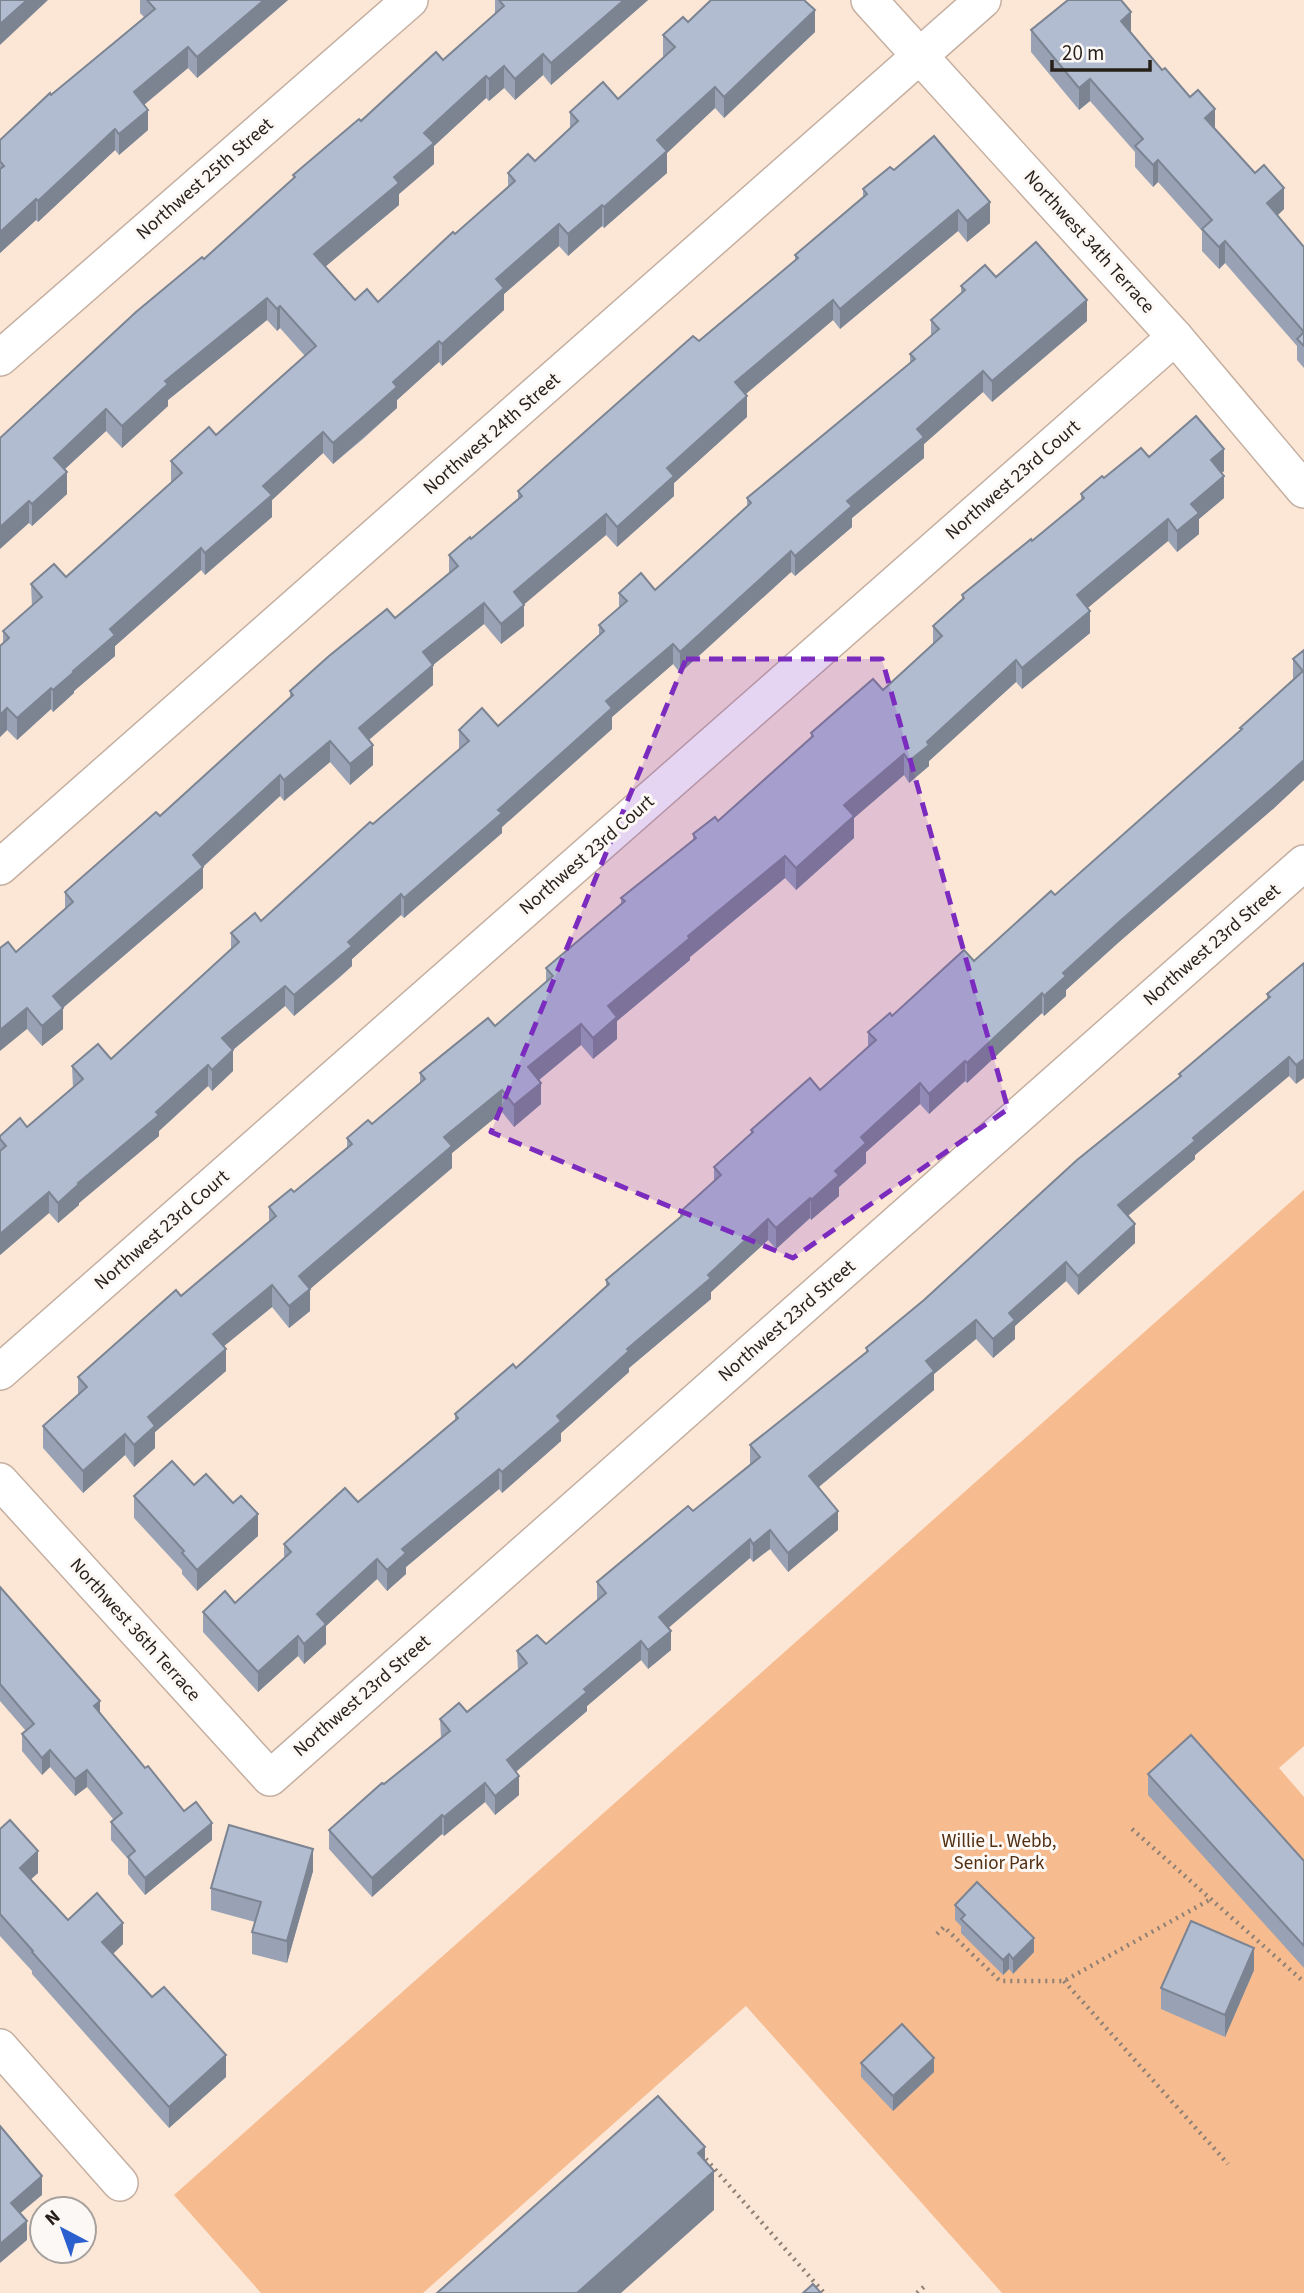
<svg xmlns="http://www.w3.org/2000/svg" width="1304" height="2293" viewBox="0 0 1304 2293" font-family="'Source Sans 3',sans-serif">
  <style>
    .green { fill: #f6bb8f }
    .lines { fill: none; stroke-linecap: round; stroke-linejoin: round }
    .minor-casing { stroke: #c4afa1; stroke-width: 38 }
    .path { stroke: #8e8075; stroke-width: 4.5; stroke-dasharray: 2 5; stroke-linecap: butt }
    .minor { stroke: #fff; stroke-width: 35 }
    .wall { fill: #98a2b4 }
    .shaded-wall { fill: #7c8492 }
    .building { fill: #b1bcd1; stroke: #7c8492; stroke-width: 2 }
    .marked { fill: #7b2cbf; fill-opacity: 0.2; stroke: #7b2cbf; stroke-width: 5; stroke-dasharray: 14 9; stroke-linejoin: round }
    .labels { text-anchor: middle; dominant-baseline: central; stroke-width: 6; stroke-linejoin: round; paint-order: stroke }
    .street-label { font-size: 19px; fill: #271f19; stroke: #fcf8f5 }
    .park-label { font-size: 19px; fill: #512f13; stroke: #fcf8f5 }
  </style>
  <rect width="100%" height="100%" fill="#fce7d7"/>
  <polygon class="green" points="1304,1190 1304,1746 1279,1768 1304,1797 1304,2293 1002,2293 746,2006 423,2293 261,2293 174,2195"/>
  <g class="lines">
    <g class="minor-casing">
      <g id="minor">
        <polyline points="869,0 1175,337 1304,490"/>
        <polyline points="0,358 410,0"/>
        <polyline points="0,867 983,0"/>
        <polyline points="0,1372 1175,337"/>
        <polyline points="0,1481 270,1778 1304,863"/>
        <polyline points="0,2047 120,2183"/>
      </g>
    </g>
    <g class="path">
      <polyline points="1132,1829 1304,1982"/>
      <polyline points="937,1934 944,1927 1000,1981 1064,1981 1211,1899"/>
      <polyline points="1064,1981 1228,2164"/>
      <polyline points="701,2160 704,2157 824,2293"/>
      <polyline points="917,2293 926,2285"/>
    </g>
    <use href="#minor" class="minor"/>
  </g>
  <g class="wall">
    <polygon points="140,0 288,0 197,78 188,68 144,105 148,130 119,155 115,150 38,222 36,220 0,253 0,140 51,95 144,17 140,13"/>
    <polygon points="495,0 648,0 551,85 543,75 515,100 504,88 489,101 486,98 434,146 434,164 399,194 399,205 325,267 355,300 378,302 455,234 508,187 508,173 535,161 570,129 570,112 618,99 664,57 663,56 663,35 688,22 815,32 724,118 715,108 667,153 667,173 604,228 602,226 568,256 559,246 504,294 504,310 442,366 439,362 397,400 397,408 363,439 333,464 323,453 272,500 272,517 205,575 201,570 115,646 115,656 74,691 74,693 53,712 51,709 17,740 7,730 0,737 0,646 3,644 3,631 32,607 31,584 66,577 171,482 171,461 216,435 305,356 280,328 277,331 267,320 168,400 168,406 122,448 106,431 65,469 67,494 32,526 29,523 0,438 204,259 293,179 293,175 361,121 443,60 495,14"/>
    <polygon points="1031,30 1131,33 1162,70 1284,209 1277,216 1304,247 1304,368 1297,360 1297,346 1225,263 1219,269 1202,251 1202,231 1158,182 1153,187 1135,167 1135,152 1090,101 1079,110 1031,52"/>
    <polygon points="894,170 990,223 967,242 958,231 840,329 833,320 746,394 747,417 674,483 674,496 617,547 606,535 524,604 524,626 501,644 484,624 433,665 433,685 369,740 373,765 350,785 330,762 284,801 280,796 203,867 203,888 63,1008 63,1029 42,1046 27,1029 16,952 65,910 65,892 160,816 290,698 290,691 395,618 449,574 449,555 471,539 518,500 518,491 795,260 795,255 863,197 863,189"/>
    <polygon points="996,277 1087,321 992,402 983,392 924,444 924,458 852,518 852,527 795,576 791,572 680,673 673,664 612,717 612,729 502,827 502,833 404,918 401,915 352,959 352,966 339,978 294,1016 285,1006 233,1050 233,1071 212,1091 208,1086 159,1131 159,1136 79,1203 79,1205 58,1223 49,1213 0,1255 0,1136 27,1127 73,1088 72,1066 111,1059 231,950 231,933 261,921 459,750 459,730 498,726 599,635 599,625 619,608 619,593 655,590 747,506 747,498 910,363 910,354 931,336 931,320 961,294 961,286"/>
    <polygon points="1149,457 1224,471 1222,473 1224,498 1199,519 1199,534 1177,552 1168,541 1087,608 1090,633 1022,689 1016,682 929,761 929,766 909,783 904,775 854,818 854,838 796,890 785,878 690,957 690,960 617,1021 617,1039 593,1059 581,1045 539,1080 541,1104 514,1127 502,1112 452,1153 452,1168 310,1289 310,1311 289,1328 272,1307 224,1346 226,1371 155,1432 155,1448 134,1467 125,1455 83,1493 43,1448 43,1426 78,1395 78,1377 181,1296 269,1222 269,1207 294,1192 347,1148 347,1138 372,1124 420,1083 420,1073 495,1026 546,983 546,968 621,904 621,898 693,841 693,834 718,821 811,738 811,733 883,690 933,644 933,626 962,599 962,595 1032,541 1081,500 1081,494 1104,478"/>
    <polygon points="1304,650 1304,780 1273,809 1119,942 1066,990 1066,996 1044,1016 1042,1013 967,1083 965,1081 929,1114 920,1104 866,1152 866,1163 839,1187 839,1196 811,1220 810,1218 776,1249 768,1240 711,1292 711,1299 629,1368 629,1372 561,1433 561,1441 502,1493 499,1489 406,1567 406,1574 387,1591 377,1579 326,1626 326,1644 304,1664 298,1656 258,1692 203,1632 203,1612 235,1603 284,1559 284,1544 358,1502 455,1421 455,1414 516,1368 606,1288 606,1280 680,1218 680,1212 714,1181 714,1167 751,1134 751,1130 820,1090 868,1047 868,1032 974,961 1055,895 1240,731 1240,728 1293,680 1293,659"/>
    <polygon points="1304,963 1296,1084 1289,1076 1195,1155 1195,1159 1128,1216 1135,1243 1078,1295 1066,1281 1015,1326 1015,1339 993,1358 976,1339 934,1374 934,1390 819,1487 838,1530 788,1572 770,1549 753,1562 750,1558 668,1628 671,1650 648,1669 641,1660 587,1706 587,1711 516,1772 519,1795 495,1815 485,1802 444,1836 442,1834 372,1897 329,1849 329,1830 441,1738 440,1719 467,1712 518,1670 517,1651 546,1644 597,1601 597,1582 693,1511 750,1464 750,1445 866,1353 866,1348 924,1300 1179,1078 1179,1074 1267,1000 1267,994"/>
    <polygon points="194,1485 258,1536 197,1591 182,1574 182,1570 134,1518 134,1496"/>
    <polygon points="0,1587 100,1713 145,1768 212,1840 145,1895 128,1874 128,1859 111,1840 111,1822 114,1820 87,1787 75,1796 50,1767 42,1775 22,1751 22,1734 26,1731 0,1701"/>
    <polygon points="1148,1774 1304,1861 1304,1968 1148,1795"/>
    <polygon points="0,1829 38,1873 31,1879 68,1920 123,1944 113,1954 226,2077 169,2128 32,1974 32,1971 0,1936"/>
    <polygon points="313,1871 287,1963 252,1954 252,1932 255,1922 211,1910 211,1888"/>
    <polygon points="955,1905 1034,1952 1013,1974 1009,1969 1003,1975 961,1933 961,1926 955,1920"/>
    <polygon points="1254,1970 1225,2037 1161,2009 1161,1988"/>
    <polygon points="861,2063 934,2072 893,2111 861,2077"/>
  </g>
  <g class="shaded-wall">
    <polygon points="27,0 48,0 0,45 0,24"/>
    <polygon points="264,0 288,0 197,78 197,57"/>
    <polygon points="624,0 648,0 551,85 551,63"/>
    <polygon points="815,10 815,32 724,118 724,97"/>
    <polygon points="1131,12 1131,34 1121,21"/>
    <polygon points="188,47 188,68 134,113 134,92"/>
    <polygon points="543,54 543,75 515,100 515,79"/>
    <polygon points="504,66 504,88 489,101 489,79"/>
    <polygon points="486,76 486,98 434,146 434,164 399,194 399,205 314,276 314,254 394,177 424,133"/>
    <polygon points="1090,79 1090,101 1079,110 1079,88"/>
    <polygon points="715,87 715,108 667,153 667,173 604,228 604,207 657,140"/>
    <polygon points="1215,109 1215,131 1205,118"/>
    <polygon points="148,110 148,130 119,155 119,134"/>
    <polygon points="115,129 115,150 38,222 38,201"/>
    <polygon points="1158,160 1158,182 1153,187 1153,165"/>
    <polygon points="1284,188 1284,209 1267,225 1267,203"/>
    <polygon points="36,199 36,220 0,253 0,232"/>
    <polygon points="990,202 990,223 967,242 967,221"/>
    <polygon points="602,205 602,226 568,256 568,234"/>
    <polygon points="958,210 958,231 840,329 840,309"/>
    <polygon points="559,224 559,246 504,294 504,310 442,366 442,344 496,279"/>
    <polygon points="1225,241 1225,263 1219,269 1219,247"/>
    <polygon points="267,298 267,320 168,400 168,406 122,448 122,426 165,381"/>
    <polygon points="833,300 833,320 735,403 735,382"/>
    <polygon points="1087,300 1087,321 992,402 992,381"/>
    <polygon points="280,306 280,328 277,331 277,309"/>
    <polygon points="439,341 439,362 397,400 397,408 333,464 333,443 393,382"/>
    <polygon points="983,371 983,392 924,444 924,458 852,518 852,527 795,576 795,556 847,501 917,429"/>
    <polygon points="747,396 747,417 674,483 674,496 617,547 617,527 667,468"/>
    <polygon points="106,409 106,431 54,479 54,458"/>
    <polygon points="323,432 323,453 272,500 272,517 205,575 205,553 263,486"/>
    <polygon points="1224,449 1224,471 1211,482 1211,460"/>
    <polygon points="67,472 67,494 32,526 32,504"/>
    <polygon points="1224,476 1224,498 1199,519 1199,534 1177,552 1177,531 1191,504"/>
    <polygon points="29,501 29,523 0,549 0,527"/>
    <polygon points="606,514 606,535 514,613 514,592"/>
    <polygon points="1168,519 1168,541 1077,617 1077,595"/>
    <polygon points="201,548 201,570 115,646 115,656 74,691 74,693 53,712 53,690 73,671 110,629"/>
    <polygon points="791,551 791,572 680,673 680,652"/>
    <polygon points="484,603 484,624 433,665 433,685 359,748 359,728 423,652"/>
    <polygon points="524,605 524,626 501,644 501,624"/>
    <polygon points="1090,611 1090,633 1022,689 1022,668"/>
    <polygon points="673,644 673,664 612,717 612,729 502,827 502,833 404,918 404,898 498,810 606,701"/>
    <polygon points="1016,660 1016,682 929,761 929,766 909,783 909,761 927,742"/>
    <polygon points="51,688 51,709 17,740 17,718"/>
    <polygon points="7,708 7,730 0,737 0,715"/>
    <polygon points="330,741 330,762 284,801 284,780"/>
    <polygon points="373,745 373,765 350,785 350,764"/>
    <polygon points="904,754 904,775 854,818 854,838 796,890 796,868 844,805"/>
    <polygon points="1304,760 1304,780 1273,809 1119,942 1066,990 1066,996 1044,1016 1044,996 1063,973 1119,922"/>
    <polygon points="280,775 280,796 196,873 203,867 203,888 59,1011 63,1008 63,1029 42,1046 42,1026 53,996 193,855"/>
    <polygon points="785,856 785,878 690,957 690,960 617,1021 617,1039 593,1059 593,1038 608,1006 688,936"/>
    <polygon points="401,894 401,915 352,959 352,966 294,1016 294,995 348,942"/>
    <polygon points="285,986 285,1006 222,1059 222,1038"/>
    <polygon points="1042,993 1042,1013 967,1083 967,1063"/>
    <polygon points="27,1008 27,1029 0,1051 0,1030"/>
    <polygon points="581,1024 581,1045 528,1089 528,1067"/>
    <polygon points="233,1050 233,1071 212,1091 212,1070"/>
    <polygon points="1289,1057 1289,1076 1195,1155 1195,1159 1118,1224 1118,1205 1193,1138"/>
    <polygon points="1304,1059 1304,1078 1296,1084 1296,1065"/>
    <polygon points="965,1061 965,1081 929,1114 929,1094"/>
    <polygon points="208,1065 208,1086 159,1131 159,1136 79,1203 79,1205 58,1223 58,1203 78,1183"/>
    <polygon points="541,1083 541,1104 514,1127 514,1105"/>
    <polygon points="920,1083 920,1104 866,1152 866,1163 839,1187 839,1196 811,1220 811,1200 861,1137"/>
    <polygon points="502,1090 502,1112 452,1153 452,1168 310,1289 310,1311 289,1328 289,1306 299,1276 444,1137"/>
    <polygon points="49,1192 49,1213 0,1255 0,1234"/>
    <polygon points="810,1198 810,1218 776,1249 776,1228"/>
    <polygon points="768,1219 768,1240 711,1292 711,1299 629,1368 629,1372 561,1433 561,1441 502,1493 502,1472 557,1416"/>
    <polygon points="1135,1224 1135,1243 1078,1295 1078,1276"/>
    <polygon points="1066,1262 1066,1281 1015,1326 1015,1339 993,1358 993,1339 1009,1313"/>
    <polygon points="272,1285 272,1307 213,1355 213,1334"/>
    <polygon points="976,1320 976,1339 934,1374 934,1390 809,1495 809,1476 926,1361"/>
    <polygon points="226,1349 226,1371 155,1432 155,1448 134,1467 134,1445 148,1417"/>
    <polygon points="125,1434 125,1455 83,1493 83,1471"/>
    <polygon points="499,1469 499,1489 406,1567 406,1574 387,1591 387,1570 402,1549"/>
    <polygon points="838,1511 838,1530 788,1572 788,1553"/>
    <polygon points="258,1514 258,1536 197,1591 197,1570"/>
    <polygon points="770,1530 770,1549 753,1562 753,1544"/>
    <polygon points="750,1539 750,1558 659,1636 659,1617"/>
    <polygon points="377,1559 377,1579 326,1626 326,1644 304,1664 304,1644 317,1614"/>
    <polygon points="671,1631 671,1650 648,1669 648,1650"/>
    <polygon points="298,1636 298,1656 258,1692 258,1672"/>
    <polygon points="641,1641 641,1660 587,1706 587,1711 507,1779 507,1760 584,1689"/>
    <polygon points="100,1701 100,1719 94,1706"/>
    <polygon points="50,1750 50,1767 42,1775 42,1758"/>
    <polygon points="87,1770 87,1787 75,1796 75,1779"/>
    <polygon points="519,1776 519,1795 495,1815 495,1796"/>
    <polygon points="485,1783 485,1802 444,1836 444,1817"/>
    <polygon points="442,1815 442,1834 372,1897 372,1878"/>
    <polygon points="212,1823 212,1840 145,1895 145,1878"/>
    <polygon points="313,1849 313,1871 287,1963 287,1941"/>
    <polygon points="38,1851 38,1873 20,1889 20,1868"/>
    <polygon points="123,1923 123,1944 102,1964 102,1942"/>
    <polygon points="1034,1938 1034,1952 1013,1974 1013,1959"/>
    <polygon points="1254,1948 1254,1970 1225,2037 1225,2015"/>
    <polygon points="1009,1954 1009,1969 1003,1975 1003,1960"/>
    <polygon points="226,2055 226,2077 169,2128 169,2107"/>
    <polygon points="934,2058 934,2072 893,2111 893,2096"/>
    <polygon points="705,2147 705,2180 714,2171 714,2210 621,2293 577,2293 698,2153"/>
    <polygon points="42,2176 42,2195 11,2221 11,2203"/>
    <polygon points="27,2221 27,2240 0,2263 0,2244"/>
  </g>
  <g class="building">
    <polygon points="0,0 27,0 0,24"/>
    <polygon points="147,0 264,0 197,57 188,47 134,92 148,110 119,134 115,129 38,201 36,199 0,232 0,169 4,166 0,161 0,140 50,93 51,95 155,9"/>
    <polygon points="499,0 624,0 551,63 543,54 515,79 504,66 489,79 486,76 424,133 434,143 394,177 399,183 314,254 355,300 367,289 378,302 453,232 455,234 515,181 508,173 528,154 535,161 578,121 570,112 603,82 618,99 675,47 663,35 683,17 688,22 711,0 804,0 815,10 724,97 715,87 657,140 667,151 604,207 602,205 568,234 559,224 496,279 504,288 442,344 439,341 393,382 397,387 363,417 333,443 323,432 263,486 272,495 205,553 201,548 110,629 115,635 73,671 74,672 53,690 51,688 17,718 7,708 0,715 0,646 9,638 3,631 42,597 31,584 54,564 66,577 182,473 171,461 209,427 216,435 316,346 280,306 277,309 267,298 165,381 168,384 122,426 106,409 54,458 67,472 32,504 29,501 0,527 0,438 136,312 202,257 204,259 295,177 293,175 359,119 361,121 436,52 443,60 504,6"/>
    <polygon points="1068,0 1121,0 1131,12 1121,21 1162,70 1165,68 1190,97 1198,90 1215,109 1205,118 1255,173 1264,165 1284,188 1267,203 1304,247 1304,346 1297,339 1304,332 1225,241 1219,247 1202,229 1212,220 1158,160 1153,165 1135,146 1143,139 1090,79 1079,88 1031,30"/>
    <polygon points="934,136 990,202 967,221 958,210 840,309 833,300 735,382 747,396 667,468 674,476 617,527 606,514 514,592 524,605 501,624 484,603 423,652 433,665 359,728 373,745 350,764 330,741 284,780 280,775 193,855 203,867 53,996 63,1008 42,1026 27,1008 0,1030 0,948 8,942 16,952 73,902 65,892 156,812 160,816 293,695 290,691 329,656 387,609 395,618 458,566 449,555 470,537 471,539 522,496 518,491 693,336 699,341 798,258 795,255 867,194 863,189 890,167 894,170"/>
    <polygon points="1036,242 1087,300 992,381 983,371 917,429 924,437 847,501 852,506 795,556 791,551 680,652 673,644 606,701 612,708 498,810 502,813 404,898 401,894 348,942 352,946 339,957 294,995 285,986 222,1038 233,1050 212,1070 208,1065 156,1112 159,1115 78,1183 79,1184 58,1203 49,1192 0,1234 0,1151 6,1146 0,1139 0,1136 20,1118 27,1127 83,1079 72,1066 98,1044 111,1059 239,942 231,933 255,913 261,921 370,822 373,824 469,741 459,730 482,708 498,726 604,631 599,625 627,601 619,593 641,573 655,590 751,503 747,498 915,359 910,354 939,329 931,320 965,290 961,286 985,265 996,277"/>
    <polygon points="1196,416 1224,449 1211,460 1224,476 1191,504 1199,513 1177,531 1168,519 1077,595 1090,611 1022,668 1016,660 927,742 929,745 909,761 904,754 844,805 854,816 796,868 785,856 688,936 690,938 608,1006 617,1017 593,1038 581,1024 528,1067 541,1083 514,1105 502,1090 444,1137 452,1146 299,1276 310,1289 289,1306 272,1285 213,1334 226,1349 148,1417 155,1426 134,1445 125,1434 83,1471 43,1426 87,1387 78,1377 176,1290 181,1296 276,1216 269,1207 291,1189 294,1192 352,1144 347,1138 368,1120 372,1124 425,1079 420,1073 488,1018 495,1026 553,976 546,968 625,901 621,898 696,838 693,834 715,817 718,821 813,736 811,733 873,679 883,690 942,636 933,626 964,598 962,595 1031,539 1032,541 1084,498 1081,494 1102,476 1104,478 1141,448 1149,457"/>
    <polygon points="1304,650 1304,760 1273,788 1119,922 1063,973 1066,976 1044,996 1042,993 967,1063 965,1061 929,1094 920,1083 861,1137 866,1143 835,1171 839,1175 811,1200 810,1198 776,1228 768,1219 708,1275 711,1278 627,1349 629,1351 557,1416 561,1421 502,1472 499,1469 402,1549 406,1553 387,1570 377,1559 317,1614 326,1624 304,1644 298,1636 258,1672 203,1612 225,1591 235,1603 291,1552 284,1544 345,1488 358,1502 458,1418 455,1414 513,1364 516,1368 609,1284 606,1280 683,1215 680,1212 721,1175 714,1167 753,1132 751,1130 810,1078 820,1090 876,1040 868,1032 890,1013 892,1016 964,950 974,961 1051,891 1055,895 1242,729 1240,728 1303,671 1293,659"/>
    <polygon points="1304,963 1304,1059 1296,1065 1289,1057 1193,1138 1195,1141 1118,1205 1135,1224 1078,1276 1066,1262 1009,1313 1015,1320 993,1339 976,1320 926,1361 934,1371 809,1476 838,1511 788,1553 770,1530 753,1544 750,1539 659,1617 671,1631 648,1650 641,1641 584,1689 587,1692 507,1760 519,1776 495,1796 485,1783 444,1817 442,1815 372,1878 329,1830 382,1783 384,1784 450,1731 440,1719 459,1703 467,1712 527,1663 517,1651 537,1635 546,1644 606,1593 597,1582 688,1506 693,1511 760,1457 750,1445 868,1351 866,1348 924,1300 1077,1160 1181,1076 1179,1074 1270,997 1267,994"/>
    <polygon points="172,1461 194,1485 206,1474 233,1503 241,1496 258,1514 197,1570 182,1553 184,1551 134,1496"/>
    <polygon points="0,1587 100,1701 94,1706 145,1768 148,1766 184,1811 196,1802 212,1823 145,1878 128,1857 135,1851 111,1822 122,1813 87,1770 75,1779 50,1750 42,1758 22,1734 34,1724 0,1684"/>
    <polygon points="1191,1735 1304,1861 1304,1946 1148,1774"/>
    <polygon points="10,1820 38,1851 20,1868 68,1920 97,1893 123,1923 102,1942 152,1997 164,1987 226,2055 169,2107 32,1952 33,1951 0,1914 0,1829"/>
    <polygon points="229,1825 313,1849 287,1941 252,1932 261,1902 211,1888"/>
    <polygon points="977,1882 1034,1938 1013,1959 1009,1954 1003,1960 961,1919 965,1915 955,1905"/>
    <polygon points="1191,1921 1254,1948 1225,2015 1161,1988"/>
    <polygon points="902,2024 934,2058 893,2096 861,2063"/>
    <polygon points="658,2096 705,2147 698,2153 714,2171 577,2293 437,2293"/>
    <polygon points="0,2126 42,2176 11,2203 27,2221 0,2244"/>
    <polygon points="813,2284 821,2293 803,2293"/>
  </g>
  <path class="marked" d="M686 659H882L1008 1109 793 1258 491 1132Z"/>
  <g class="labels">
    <g class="street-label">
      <text transform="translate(205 179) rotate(-41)">Northwest 25th Street</text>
      <text transform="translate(1089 242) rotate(48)">Northwest 34th Terrace</text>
      <text transform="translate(492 434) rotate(-41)">Northwest 24th Street</text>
      <text transform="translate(1013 480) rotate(-41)">Northwest 23rd Court</text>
      <text transform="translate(587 855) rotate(-41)">Northwest 23rd Court</text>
      <text transform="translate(1212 945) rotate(-41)">Northwest 23rd Street</text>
      <text transform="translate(162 1230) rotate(-41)">Northwest 23rd Court</text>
      <text transform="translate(787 1321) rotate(-41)">Northwest 23rd Street</text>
      <text transform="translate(135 1630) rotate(48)">Northwest 36th Terrace</text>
      <text transform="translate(362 1696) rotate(-41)">Northwest 23rd Street</text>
    </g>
    <g class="park-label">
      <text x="999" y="1841">Willie L. Webb,<tspan x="999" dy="22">Senior Park</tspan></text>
    </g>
  </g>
  <g transform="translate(63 2230) rotate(319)"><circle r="33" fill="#fcf8f5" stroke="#a7a19d" stroke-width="2"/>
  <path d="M0-5L12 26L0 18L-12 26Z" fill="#2c60ce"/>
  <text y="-10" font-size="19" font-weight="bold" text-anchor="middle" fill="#271f19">N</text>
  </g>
  <path d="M1052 60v10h98v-10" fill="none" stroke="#271f19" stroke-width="3.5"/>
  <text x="1062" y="60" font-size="21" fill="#271f19" stroke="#fcf8f5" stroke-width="5" paint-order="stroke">20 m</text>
</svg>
